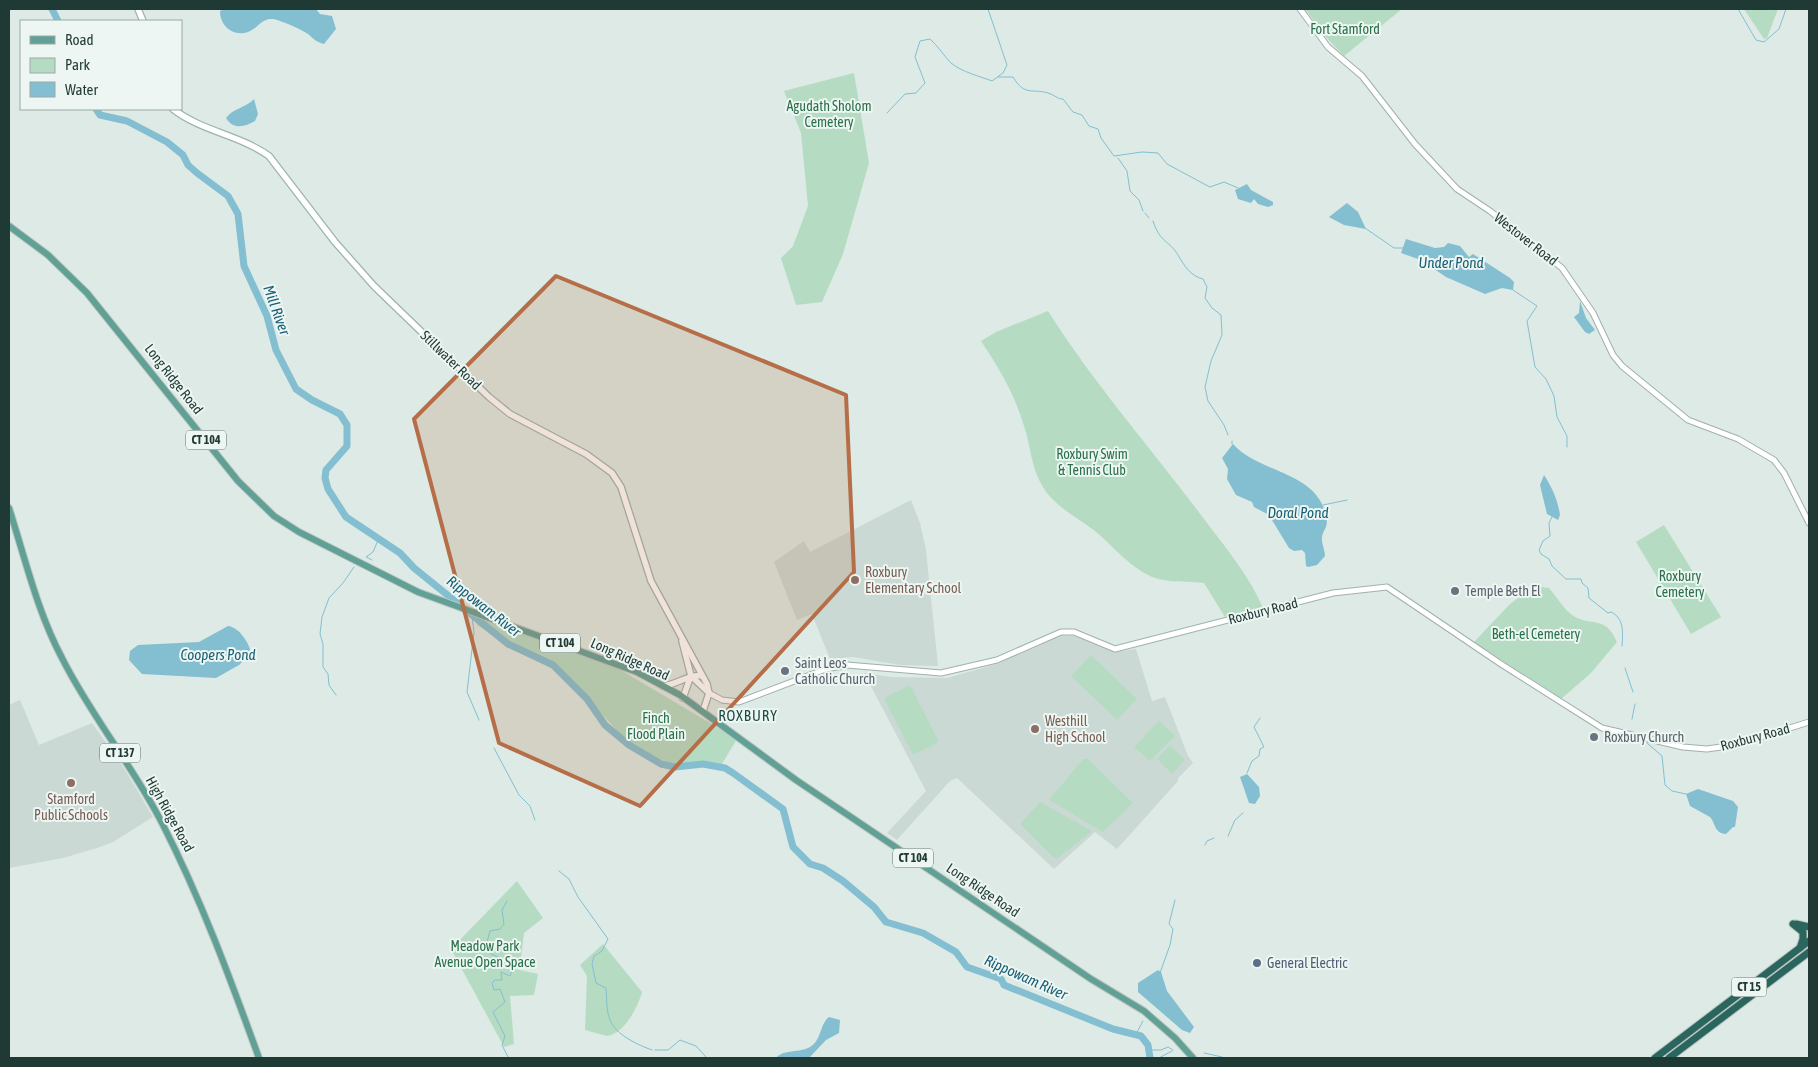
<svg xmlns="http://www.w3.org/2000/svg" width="1818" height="1067" viewBox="0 0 1818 1067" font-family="'Asap Condensed',sans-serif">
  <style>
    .built { fill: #cbd9d4 }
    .green { fill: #b5dcc2 }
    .water { fill: #83bfd1 }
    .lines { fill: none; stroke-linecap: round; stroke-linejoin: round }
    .stream { stroke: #83bfd1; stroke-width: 1 }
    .river { stroke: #83bfd1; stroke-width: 7 }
    .tertiary-casing { stroke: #a0b1ac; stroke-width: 7 }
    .secondary-casing { stroke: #9cb5ae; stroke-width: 8 }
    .primary-casing { stroke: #bcc4c2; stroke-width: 8 }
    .motorway-casing { stroke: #bcc4c2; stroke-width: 9 }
    .tertiary { stroke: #fff; stroke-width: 5 }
    .secondary { stroke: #fff; stroke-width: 5.5 }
    .primary { stroke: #60a095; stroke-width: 6 }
    .motorway { stroke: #2a665e; stroke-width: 7 }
    .marked { fill: #b56e48; fill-opacity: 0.2; stroke: #b56e48; stroke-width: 4; stroke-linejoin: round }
    .education-dot { fill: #8d6e63; stroke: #edf6f2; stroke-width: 2 }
    .worship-dot { fill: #6b7280; stroke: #edf6f2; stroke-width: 2 }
    .service-dot { fill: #5c6f8a; stroke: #edf6f2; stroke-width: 2 }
    .labels { text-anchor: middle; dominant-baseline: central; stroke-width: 4; stroke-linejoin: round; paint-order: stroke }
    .shield { fill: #edf6f2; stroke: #5d726d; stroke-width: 1 }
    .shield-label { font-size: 12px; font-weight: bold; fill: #1f3934 }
    .park-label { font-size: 14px; fill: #287049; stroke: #edf6f2 }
    .street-label { font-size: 14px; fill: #1f3934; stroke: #edf6f2 }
    .education-label { font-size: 14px; fill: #785e54; stroke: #edf6f2; text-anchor: start }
    .worship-label { font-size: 14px; fill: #5b616d; stroke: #edf6f2; text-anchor: start }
    .service-label { font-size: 14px; fill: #4e5e75; stroke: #edf6f2; text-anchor: start }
    .water-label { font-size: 15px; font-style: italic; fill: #185f75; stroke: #edf6f2 }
    .neighbourhood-label { font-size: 15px; letter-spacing: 1px; fill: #1b4b43; stroke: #edf6f2 }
  </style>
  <rect width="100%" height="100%" fill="#ddeae5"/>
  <g class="built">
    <polygon points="911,500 920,523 926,550 938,666 900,665 853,657 830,659 812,614 797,620 774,562 804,541 810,552"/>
    <polygon points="1058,635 1075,636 1116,652 1136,649 1152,701 1165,697 1188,756 1193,763 1178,778 1178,781 1117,849 1095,832 1054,869 957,778 950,781 897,840 887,833 926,791 864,673 891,677 947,678 1000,663"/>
    <polygon points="20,700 39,745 92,723 124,768 153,817 113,842 97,848 63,858 9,868 9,705"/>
  </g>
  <g class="green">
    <polygon points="1305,9 1402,9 1344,56 1325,36"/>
    <polygon points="1744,9 1778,9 1767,38 1764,39"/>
    <polygon points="854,73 869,163 843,254 822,302 796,305 781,258 793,246 808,206 801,133 784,91"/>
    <path d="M1048 311C1094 384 1152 449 1204 519 1225 547 1249 575 1263 608L1225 617 1204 583C1189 581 1169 583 1155 578 1131 569 1114 547 1095 531 1077 517 1055 507 1043 487 1031 468 1031 447 1024 426 1015 395 999 368 981 341L996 332Z"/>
    <polygon points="1664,525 1721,617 1691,634 1636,542"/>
    <path d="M1534 586 1549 588C1556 596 1564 609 1572 615 1592 628 1605 614 1617 642L1591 673 1561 699 1474 642 1510 604Z"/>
    <polygon points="474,616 619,669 737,739 720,767 683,767 638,753 558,667 519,652 477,625"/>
    <polygon points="1091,655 1137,699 1117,720 1071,676"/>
    <polygon points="910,685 939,742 913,755 884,698"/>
    <polygon points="1159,721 1175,736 1150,761 1134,747"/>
    <polygon points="1170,745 1185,760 1172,774 1157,759"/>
    <polygon points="1083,759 1088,759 1133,803 1103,832 1049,800"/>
    <polygon points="1040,802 1092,831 1058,858 1054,858 1020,824"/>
    <polygon points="517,881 543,918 524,933 521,958 512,959 515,969 538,974 534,995 510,996 514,1044 504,1047 451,949"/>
    <path d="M603 944 642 992C638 1007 624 1034 607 1036L585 1030 587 976 580 965Z"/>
  </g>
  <g class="water">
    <path d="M225 9H316L320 14 332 16 336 29 324 44C316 42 314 39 308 34 303 30 278 19 272 19 262 18 257 29 248 32 233 37 220 26 220 11Z"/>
    <path d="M254 99 258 114 255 121C245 127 233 130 226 118 233 108 246 108 254 99Z"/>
    <polygon points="1247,184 1251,190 1273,202 1273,205 1268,207 1258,204 1254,199 1251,203 1238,199 1235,190"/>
    <polygon points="1347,203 1358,212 1366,229 1344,225 1329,217"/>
    <polygon points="1406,239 1435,248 1444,247 1448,243 1460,246 1469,257 1473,254 1510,278 1514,282 1513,290 1502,288 1485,294 1446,277 1421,260 1401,253"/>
    <polygon points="1580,301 1586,318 1595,330 1589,334 1585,332 1574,317 1579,313"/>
    <path d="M1233 444C1260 474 1317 471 1326 516 1329 528 1323 529 1322 537 1321 543 1325 550 1325 556L1317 565 1308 567 1306 566 1305 553 1302 550 1294 551 1289 548 1269 515 1254 507 1252 502 1236 495 1227 479 1228 469 1222 458Z"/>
    <path d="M1544 475C1552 487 1558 501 1560 515L1558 520 1547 514 1540 485Z"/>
    <path d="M228 626C238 627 247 640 250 649L248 656 239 665 216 678 142 674 129 660 130 651 138 645 199 642Z"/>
    <polygon points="1247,774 1259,787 1260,796 1255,804 1249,803 1240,777"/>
    <path d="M1698 789 1733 801 1738 807 1735 827H1733L1726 834C1714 833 1716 824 1710 817L1690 806 1686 794Z"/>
    <polygon points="1158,970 1161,972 1167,991 1194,1027 1190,1033 1182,1030 1138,992 1138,983"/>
    <path d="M829 1017 840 1020 839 1033 826 1040 809 1058H776C783 1049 800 1053 810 1047 822 1040 819 1025 829 1017Z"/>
  </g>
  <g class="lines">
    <g class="stream">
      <polyline points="1738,9 1756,40 1764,42 1779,29 1786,9"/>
      <path d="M998 77H1013C1025 97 1032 88 1048 93 1055 95 1057 99 1063 99L1073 112 1082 115 1089 126 1098 129 1101 138 1114 156 1142 152 1158 153 1167 164 1206 185 1210 187 1224 182 1238 188"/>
      <path d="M887 113 905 94 916 93 925 83 915 57 920 41 930 39C938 46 944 56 951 63 962 72 979 76 992 81L1003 73 1007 65 988 9"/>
      <polyline points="1118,158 1127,171 1130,191 1139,200 1143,211"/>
      <polyline points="1145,213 1149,218"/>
      <path d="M1153 221C1160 243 1169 240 1178 255 1184 265 1190 276 1203 279L1207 287 1205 298 1212 308 1221 315 1222 335 1211 361 1205 387 1208 401 1224 425 1228 435"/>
      <polyline points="1365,228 1394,248 1404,248"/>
      <polyline points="1513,290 1537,306 1527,321 1535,367 1546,379 1554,396 1557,417 1567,436 1567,447"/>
      <polyline points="1232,441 1232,444"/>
      <polyline points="1323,505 1347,500"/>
      <path d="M1552 517 1549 523 1550 536 1543 541 1539 550 1541 554 1549 559 1552 566 1566 579H1581L1582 583 1588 588 1589 598 1608 613 1611 612C1624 618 1623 632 1622 646"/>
      <polyline points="372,560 366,557 373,552 379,538"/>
      <polyline points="472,617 474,632 467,692 479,720"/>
      <polyline points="1625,668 1633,692"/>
      <polyline points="336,695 329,685 328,674 323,667 323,644 320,634 322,617 329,598 343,583 354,567"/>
      <polyline points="1632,719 1635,704"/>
      <polyline points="1647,743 1662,756 1665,785 1672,791 1686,794"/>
      <polyline points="494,748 519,795 530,806 535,820"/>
      <polyline points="1247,773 1252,761 1259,756 1260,749 1264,747 1254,727 1260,718"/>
      <polyline points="1228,836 1235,820 1243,813"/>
      <polyline points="1205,845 1207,841 1214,838"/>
      <path d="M559 871 569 879 578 897 608 939 602 951 594 956 592 964 596 983 606 988C607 998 606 1010 610 1020 616 1035 638 1045 652 1050"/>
      <polyline points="507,901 502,910 504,924 500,929 490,931 487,942 491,954 506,961 512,971 510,976 501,972 502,980 495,980 492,983 494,990 500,989 505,1002 493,1012 505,1036 502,1045 508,1057"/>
      <polyline points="1160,973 1170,945 1173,929 1169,924 1175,900"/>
      <polyline points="1136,1034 1143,1021"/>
      <polyline points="655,1050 668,1050 680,1040 696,1046 707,1058"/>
      <polyline points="1149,1050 1161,1050 1168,1047 1173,1050"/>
      <polyline points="1204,1053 1222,1057"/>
      <polyline points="1150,1057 1152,1058"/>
      <polyline points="1159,1058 1172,1051"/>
    </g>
    <g class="river">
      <polyline points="52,9 58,21"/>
      <polyline points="96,109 100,115 127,121 167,142 183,155 188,165 197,173 228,196 238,214 244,266 267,316 276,350 296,389 312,400 340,414 347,425 347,446 326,470 325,478 328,489 346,517 400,553 414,568 508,644 553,665 587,699 605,725 629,745 661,764 675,767 703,764 725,768 733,773 783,809 793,847 810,864 823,868 843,881 874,907 886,922 923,933 956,952 967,967 1001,979 1004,985 1113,1029 1141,1036 1148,1045 1150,1058"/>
    </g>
    <g class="tertiary-casing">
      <g id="tertiary">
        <polyline points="1300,9 1328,47 1362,76 1415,144 1457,189 1490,211 1562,268 1593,313 1613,355 1622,366 1688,420 1738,439 1774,460 1784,473 1809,523"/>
        <polyline points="709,693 722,700 739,702 826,669 847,665 941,673 997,660 1061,632 1074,632 1115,649 1333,593 1387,587 1501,664 1602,728 1683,747 1707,749 1735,745 1809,722"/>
      </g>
    </g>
    <g class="secondary-casing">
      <g id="secondary">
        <polyline points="138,9 143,21"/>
        <path d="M173 109C201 131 240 135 269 156L335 242 374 286 489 397 510 414 586 454 612 473 621 487 651 581 707 684 709 693 703 711"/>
        <polyline points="682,641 691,676 709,693"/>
        <path d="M663 686C676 685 689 674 702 676"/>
        <polyline points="683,698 690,678"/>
      </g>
    </g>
    <g class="primary-casing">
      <g id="primary">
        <polyline points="9,226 48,255 87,293 238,481 274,516 299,532 418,592 637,672 680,695 796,780 1091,979 1144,1011 1175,1038 1193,1058"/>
        <path d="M9 508C25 558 37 611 62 658 91 716 133 766 162 823 201 899 230 978 259 1058"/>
      </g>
    </g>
    <g class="motorway-casing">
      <g id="motorway">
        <polyline points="1793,924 1803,932 1803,939 1800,948"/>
        <polyline points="1796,924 1809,927"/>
        <polyline points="1655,1058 1809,941"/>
        <polyline points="1669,1058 1809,952"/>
      </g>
    </g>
    <use href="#tertiary" class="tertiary"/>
    <use href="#secondary" class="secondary"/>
    <use href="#primary" class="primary"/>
    <use href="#motorway" class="motorway"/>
  </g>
  <path class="marked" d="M556 276 846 395 854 572 640 806 499 743 414 419Z"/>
  <g class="education-dot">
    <circle cx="855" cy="580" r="5"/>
    <circle cx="1035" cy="729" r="5"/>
    <circle cx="71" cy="783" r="5"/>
  </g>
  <g class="worship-dot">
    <circle cx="1455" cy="591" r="5"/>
    <circle cx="785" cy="671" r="5"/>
    <circle cx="1594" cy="737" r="5"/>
  </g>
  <circle class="service-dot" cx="1257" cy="963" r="5"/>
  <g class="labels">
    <g class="shield">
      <rect x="186" y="430.5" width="40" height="19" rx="4"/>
      <rect x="540" y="633.5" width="40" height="19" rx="4"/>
      <rect x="100" y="743.5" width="40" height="19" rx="4"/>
      <rect x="893" y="848.5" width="40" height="19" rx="4"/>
      <rect x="1731.5" y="977.5" width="35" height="19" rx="4"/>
    </g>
    <g class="shield-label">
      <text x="206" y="440">CT 104</text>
      <text x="560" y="643">CT 104</text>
      <text x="120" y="753">CT 137</text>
      <text x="913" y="858">CT 104</text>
      <text x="1749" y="987">CT 15</text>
    </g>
    <g class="park-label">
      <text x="1345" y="29">Fort Stamford</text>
      <text x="829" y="106">Agudath Sholom<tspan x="829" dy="16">Cemetery</tspan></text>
      <text x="1092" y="454">Roxbury Swim<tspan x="1092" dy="16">&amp; Tennis Club</tspan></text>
      <text x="1680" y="576">Roxbury<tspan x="1680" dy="16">Cemetery</tspan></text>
      <text x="1536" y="634">Beth-el Cemetery</text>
      <text x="656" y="718">Finch<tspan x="656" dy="16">Flood Plain</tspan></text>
      <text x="485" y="946">Meadow Park<tspan x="485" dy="16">Avenue Open Space</tspan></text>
    </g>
    <g class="street-label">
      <text transform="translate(1526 239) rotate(38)">Westover Road</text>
      <text transform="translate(451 360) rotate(44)">Stillwater Road</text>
      <text transform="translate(174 379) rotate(52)">Long Ridge Road</text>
      <text transform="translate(1263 611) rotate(-14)">Roxbury Road</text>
      <text transform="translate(630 659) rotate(24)">Long Ridge Road</text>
      <text transform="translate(1755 737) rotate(-15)">Roxbury Road</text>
      <text transform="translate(170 814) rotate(61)">High Ridge Road</text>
      <text transform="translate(983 890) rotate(34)">Long Ridge Road</text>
    </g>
    <g class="education-label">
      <text x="865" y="572">Roxbury<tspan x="865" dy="16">Elementary School</tspan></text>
      <text x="1045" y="721">Westhill<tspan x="1045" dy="16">High School</tspan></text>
      <text x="71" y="799" text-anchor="middle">Stamford<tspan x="71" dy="16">Public Schools</tspan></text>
    </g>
    <g class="worship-label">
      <text x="1465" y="591">Temple Beth El</text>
      <text x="795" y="663">Saint Leos<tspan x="795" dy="16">Catholic Church</tspan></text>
      <text x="1604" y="737">Roxbury Church</text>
    </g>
    <g class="service-label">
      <text x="1267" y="963">General Electric</text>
    </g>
    <g class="water-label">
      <text x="1451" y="262">Under Pond</text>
      <text transform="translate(277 310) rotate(70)">Mill River</text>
      <text x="1298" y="512">Doral Pond</text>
      <text transform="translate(484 606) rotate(38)">Rippowam River</text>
      <text x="218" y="654">Coopers Pond</text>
      <text transform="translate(1026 977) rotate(24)">Rippowam River</text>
    </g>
    <g class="neighbourhood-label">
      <text x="748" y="715">ROXBURY</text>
    </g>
  </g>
  <rect width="1818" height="1067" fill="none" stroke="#1f3934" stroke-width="20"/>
  <rect x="20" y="20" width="162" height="90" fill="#edf6f2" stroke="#9baaa6"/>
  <rect x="30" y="36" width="25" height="8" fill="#60a095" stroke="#9baaa6"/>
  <text x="65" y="45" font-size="15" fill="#1f3934">Road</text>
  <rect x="30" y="58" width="25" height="15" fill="#b5dcc2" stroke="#9baaa6"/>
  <text x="65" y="70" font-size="15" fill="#1f3934">Park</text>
  <rect x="30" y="82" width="25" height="15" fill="#83bfd1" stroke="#9baaa6"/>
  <text x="65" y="95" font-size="15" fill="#1f3934">Water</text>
</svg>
